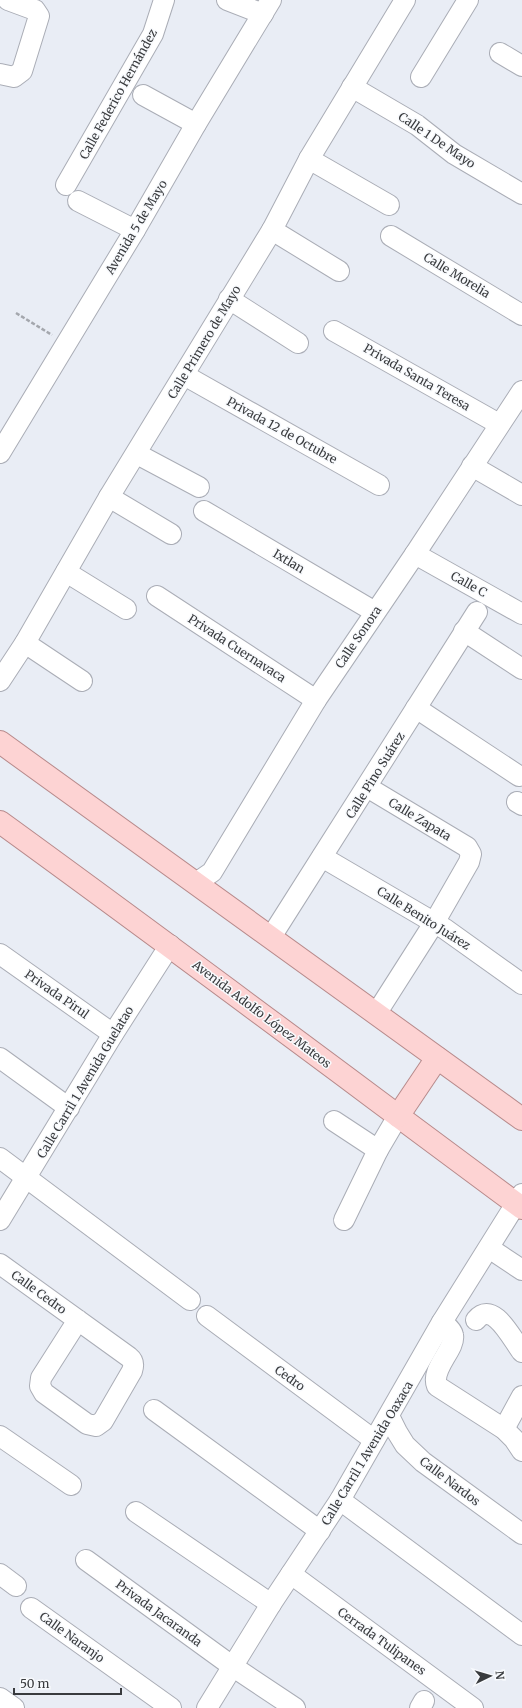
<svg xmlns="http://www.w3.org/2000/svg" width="522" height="1708" viewBox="0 0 522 1708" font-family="Merriweather,serif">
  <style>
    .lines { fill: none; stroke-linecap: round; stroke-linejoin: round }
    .minor-casing { stroke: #aaadb6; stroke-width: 22 }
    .major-casing { stroke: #b78a8b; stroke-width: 24 }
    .path { stroke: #a4a7ad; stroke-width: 2.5; stroke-dasharray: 4 2; stroke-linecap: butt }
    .minor { stroke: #fff; stroke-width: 20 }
    .major { stroke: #fdd3d3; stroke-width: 22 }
    .labels { text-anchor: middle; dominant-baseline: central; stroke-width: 3; stroke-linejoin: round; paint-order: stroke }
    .street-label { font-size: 12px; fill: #393b3e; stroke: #f8fafd }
  </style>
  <rect width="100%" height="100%" fill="#e9edf5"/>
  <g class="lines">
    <g class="minor-casing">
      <g id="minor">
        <polyline points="227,0 263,14"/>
        <polyline points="500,53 522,66"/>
        <polyline points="0,74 14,77 22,71 39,16 35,10 8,0"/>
        <polyline points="421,77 468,0"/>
        <polyline points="352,87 417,125 454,154 522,194"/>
        <polyline points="143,95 196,124"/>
        <polyline points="309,159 389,205"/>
        <polyline points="66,185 153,34 164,0"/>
        <polyline points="78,201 135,230"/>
        <polyline points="272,230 339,271"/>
        <polyline points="391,236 522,315"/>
        <polyline points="229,299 298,343"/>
        <polyline points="334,331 499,424"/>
        <polyline points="184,375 379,485"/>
        <polyline points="0,453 135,230 196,124 271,0"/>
        <polyline points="137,454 199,487"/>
        <polyline points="472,466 522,495"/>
        <polyline points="109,497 171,534"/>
        <polyline points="204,511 375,612"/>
        <polyline points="415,554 522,614"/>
        <polyline points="66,572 126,609"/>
        <polyline points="157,596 316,700"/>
        <polyline points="464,631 522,669"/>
        <polyline points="25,643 82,681"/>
        <polyline points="0,681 25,643 109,497 272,230 309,159 405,0"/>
        <polyline points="416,708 519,776"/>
        <polyline points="367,787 467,847 471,854 469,862 434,923 376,1014"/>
        <polyline points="517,802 522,805"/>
        <polyline points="322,857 445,929 522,984"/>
        <polyline points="196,883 212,872 316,700 415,554 522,391"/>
        <polyline points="271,937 477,612"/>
        <polyline points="0,954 113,1034"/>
        <polyline points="0,1058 69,1108"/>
        <polyline points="334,1121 378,1150"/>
        <polyline points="0,1158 190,1300"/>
        <polyline points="0,1220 113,1034 170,945"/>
        <polyline points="344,1220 378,1150 398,1116"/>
        <polyline points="489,1248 522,1270"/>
        <path d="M0 1264 129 1357C134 1361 134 1365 132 1371L103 1421 96 1426 87 1424 44 1393 40 1386 41 1378 78 1320"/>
        <polyline points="207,1316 374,1440"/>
        <path d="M476 1320C493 1299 512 1339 522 1352"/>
        <path d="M442 1322C446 1326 452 1329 453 1335 456 1349 430 1369 437 1386L504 1429 514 1439 522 1451"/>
        <polyline points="154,1410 320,1531"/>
        <polyline points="389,1416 397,1432 405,1445 423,1462 522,1534"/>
        <polyline points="504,1429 522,1396"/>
        <polyline points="0,1436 71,1485"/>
        <polyline points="340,1500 522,1635"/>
        <polyline points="136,1512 271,1604"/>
        <polyline points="86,1560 232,1666 295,1708"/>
        <polyline points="0,1574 16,1586"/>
        <polyline points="291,1574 473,1708"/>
        <polyline points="31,1608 171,1708"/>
        <polyline points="0,1698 14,1708"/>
        <polyline points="207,1708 271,1604 340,1500 442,1322 522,1194"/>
        <polyline points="420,1708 424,1701"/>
      </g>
    </g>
    <g class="major-casing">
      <g id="major">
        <polyline points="0,742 522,1119"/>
        <path d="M0 822C175 949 348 1079 522 1208"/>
        <polyline points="398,1116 437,1058"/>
      </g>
    </g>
    <polyline class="path" points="16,313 52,335"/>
    <use href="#minor" class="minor"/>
    <use href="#major" class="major"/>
  </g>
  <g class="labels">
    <g class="street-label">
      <text transform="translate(118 94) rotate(-61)">Calle Federico Hernández</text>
      <text transform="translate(437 140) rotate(34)">Calle 1 De Mayo</text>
      <text transform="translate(136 227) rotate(-59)">Avenida 5 de Mayo</text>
      <text transform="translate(457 275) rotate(31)">Calle Morelia</text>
      <text transform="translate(204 342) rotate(-59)">Calle Primero de Mayo</text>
      <text transform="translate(417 377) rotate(30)">Privada Santa Teresa</text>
      <text transform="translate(282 430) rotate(29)">Privada 12 de Octubre</text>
      <text transform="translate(289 561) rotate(31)">Ixtlan</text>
      <text transform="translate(469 584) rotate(29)">Calle C</text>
      <text transform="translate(358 637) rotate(-56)">Calle Sonora</text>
      <text transform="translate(237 648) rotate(33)">Privada Cuernavaca</text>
      <text transform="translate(375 775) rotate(-58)">Calle Pino Suárez</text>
      <text transform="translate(420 819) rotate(31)">Calle Zapata</text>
      <text transform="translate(424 918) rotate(32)">Calle Benito Juárez</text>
      <text transform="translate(57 994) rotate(35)">Privada Pirul</text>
      <text transform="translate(262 1014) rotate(37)">Avenida Adolfo López Mateos</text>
      <text transform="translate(85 1082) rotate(-59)">Calle Carril 1 Avenida Guelatao</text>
      <text transform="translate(39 1292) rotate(36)">Calle Cedro</text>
      <text transform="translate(290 1378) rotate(36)">Cedro</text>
      <text transform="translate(367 1453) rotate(-59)">Calle Carril 1 Avenida Oaxaca</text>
      <text transform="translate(450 1481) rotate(37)">Calle Nardos</text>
      <text transform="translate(159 1613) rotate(36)">Privada Jacaranda</text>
      <text transform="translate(72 1637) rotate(36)">Calle Naranjo</text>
      <text transform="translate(382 1641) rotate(36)">Cerrada Tulipanes</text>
    </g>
  </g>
  <g transform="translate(490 1676) rotate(85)" stroke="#f8fafd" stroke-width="3" paint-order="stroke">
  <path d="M0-3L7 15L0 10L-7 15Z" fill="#393b3e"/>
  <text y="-6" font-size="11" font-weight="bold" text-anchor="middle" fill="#393b3e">N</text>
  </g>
  <path d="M14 1688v6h107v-6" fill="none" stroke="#393b3e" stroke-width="2"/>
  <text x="20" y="1688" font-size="12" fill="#393b3e" stroke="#f8fafd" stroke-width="3" paint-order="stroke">50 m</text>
</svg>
